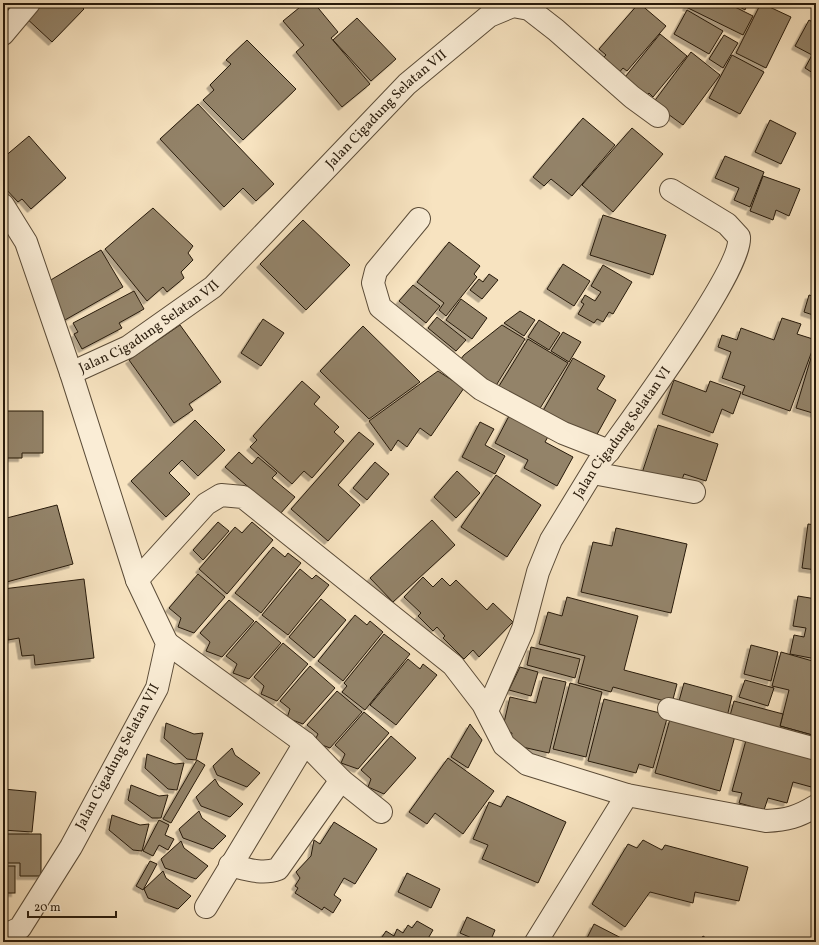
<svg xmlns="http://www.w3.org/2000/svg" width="819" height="945" viewBox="0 0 819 945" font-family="Vollkorn,serif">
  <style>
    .building { fill: #938369; stroke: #271a0b; filter: url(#shadow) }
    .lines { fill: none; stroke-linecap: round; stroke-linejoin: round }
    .street-casing { stroke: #5b4c38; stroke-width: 24 }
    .street { stroke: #faedd6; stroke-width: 22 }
    .labels { text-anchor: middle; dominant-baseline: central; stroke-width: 3; stroke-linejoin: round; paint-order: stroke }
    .street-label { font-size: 14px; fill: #271a0b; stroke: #faedd6 }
  </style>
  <defs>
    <filter id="shadow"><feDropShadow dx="-3.5" dy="3.5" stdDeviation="0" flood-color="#0004"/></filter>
  </defs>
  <rect width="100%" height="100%" fill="#f7e3c0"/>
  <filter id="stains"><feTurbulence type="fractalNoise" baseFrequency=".005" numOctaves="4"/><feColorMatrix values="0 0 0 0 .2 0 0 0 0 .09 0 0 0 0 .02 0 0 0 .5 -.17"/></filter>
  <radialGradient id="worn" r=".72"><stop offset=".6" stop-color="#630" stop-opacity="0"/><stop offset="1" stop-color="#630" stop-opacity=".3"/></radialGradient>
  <g class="building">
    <polygon points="3,3 22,3 3,22"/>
    <polygon points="35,3 78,3 84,9 52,42 23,15"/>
    <polygon points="305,3 314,3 338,32 331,38 370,84 342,107 296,52 304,45 283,21"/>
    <polygon points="639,3 666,26 627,71 623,68 617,75 600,61 606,55 599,49"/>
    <polygon points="688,3 727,3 753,16 743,35 686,7"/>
    <polygon points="733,3 748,3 745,10"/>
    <polygon points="761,3 791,17 766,68 736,53"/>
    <polygon points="687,10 723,31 709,54 674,34"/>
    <polygon points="357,18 396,59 371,81 333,40"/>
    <polygon points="809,20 816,24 816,75 805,68 812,55 795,46"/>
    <polygon points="660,34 687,56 653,97 649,93 643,100 621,82"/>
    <polygon points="724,35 738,43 723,68 709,59"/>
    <polygon points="247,40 296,89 243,140 203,100 214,90 210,85 231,64 226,60"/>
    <polygon points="691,52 720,75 683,125 653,103"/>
    <polygon points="732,55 764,72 740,114 709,98"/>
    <polygon points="198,104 274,184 256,201 243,188 224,207 160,139"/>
    <polygon points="583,118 615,145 572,196 551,179 544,186 533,177"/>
    <polygon points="770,120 796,133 781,164 755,152"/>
    <polygon points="632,128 663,154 613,212 582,185"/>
    <polygon points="29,136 66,178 31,209 22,199 18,202 3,186 3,158"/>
    <polygon points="725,156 764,172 750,207 734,200 739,188 715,178"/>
    <polygon points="763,176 800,189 789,216 776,210 773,220 750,211"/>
    <polygon points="153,208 193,246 188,253 193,260 181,272 184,278 167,292 163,287 147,301 105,249"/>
    <polygon points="603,215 666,235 653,275 590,255"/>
    <polygon points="303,220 350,265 306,310 260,264"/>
    <polygon points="449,242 480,266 474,274 477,277 446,316 439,310 444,303 417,282"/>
    <polygon points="101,250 123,287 65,320 44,284"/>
    <polygon points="563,264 590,281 574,306 547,289"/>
    <polygon points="603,265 632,282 613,314 609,312 603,322 597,319 594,323 578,314 584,304 581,302 585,295 595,301 601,292 591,286"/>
    <polygon points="489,274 498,280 482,299 470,290 479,279 483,282"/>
    <polygon points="413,285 440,306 426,323 399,301"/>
    <polygon points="134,291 144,309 119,323 122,328 82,349 74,334 78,332 73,323"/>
    <polygon points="809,295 816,297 816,316 804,312"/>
    <polygon points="461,299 487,318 472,339 446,320"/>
    <polygon points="520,311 535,320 524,336 504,323"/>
    <polygon points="437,317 466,340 456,351 428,328"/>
    <polygon points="782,318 801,324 797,334 816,340 790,411 742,394 745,386 722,378 731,352 718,347 722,335 737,340 741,328 774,340"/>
    <polygon points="263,319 284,333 261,366 241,353"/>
    <polygon points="539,320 560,333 549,350 528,337"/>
    <polygon points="180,325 221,382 189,404 193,410 174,423 129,360"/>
    <polygon points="502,325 525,339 492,392 478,379 480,374 458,363 464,355"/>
    <polygon points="363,326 420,382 369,419 320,371"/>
    <polygon points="563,332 581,342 569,362 551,351"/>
    <polygon points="528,339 568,363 539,410 499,386"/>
    <polygon points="816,341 816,414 796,408"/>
    <polygon points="573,358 605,376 597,389 616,400 595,438 540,416"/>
    <polygon points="438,371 464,388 431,436 420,428 407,447 398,440 391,451 369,421"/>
    <polygon points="674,380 706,392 710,381 741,392 733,414 722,409 713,433 662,414"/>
    <polygon points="302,381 320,397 314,404 339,427 334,432 344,441 312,478 304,471 292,484 250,447 257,440 253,436"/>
    <polygon points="3,411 43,411 43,453 22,453 22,458 3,458"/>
    <polygon points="510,414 549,435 545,442 573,457 557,486 524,468 528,460 495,443"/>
    <polygon points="195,420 225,450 198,476 182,460 169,473 190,494 166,517 131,481"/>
    <polygon points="480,422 494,429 485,445 505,456 495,474 462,457"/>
    <polygon points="658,425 718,444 706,481 684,474 679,488 641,476"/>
    <polygon points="359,432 374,444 338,485 360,505 328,541 291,509"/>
    <polygon points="239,452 252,464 258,457 277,473 272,478 295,497 280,514 225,467"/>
    <polygon points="375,462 389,474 367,500 353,488"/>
    <polygon points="457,471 480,493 456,518 434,497"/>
    <polygon points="496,475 541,505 507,557 461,527"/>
    <polygon points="57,505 73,564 3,583 3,519"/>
    <polygon points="432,520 455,545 393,602 370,578"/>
    <polygon points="218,522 229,531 203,560 193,550"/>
    <polygon points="252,522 273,540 227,594 199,569 235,527 242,533"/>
    <polygon points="808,524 816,525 816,570 802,568"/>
    <polygon points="616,528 687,544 671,613 581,592 593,542 612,546"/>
    <polygon points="273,547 285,557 288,553 301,563 261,613 235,593"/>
    <polygon points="300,569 312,579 316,575 329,585 288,635 262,615"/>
    <polygon points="198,574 225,597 194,633 178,627 181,618 169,608"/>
    <polygon points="423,577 433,587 442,578 450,586 456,580 487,610 493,603 513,622 479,657 473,650 464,659 443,638 445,636 437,627 433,631 418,616 421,613 404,597"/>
    <polygon points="84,579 94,658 35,665 34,655 22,656 19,638 8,640 3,589"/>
    <polygon points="798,596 816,599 816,659 790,654 794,635 804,637 806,628 793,626"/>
    <polygon points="567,597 638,616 624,670 677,684 672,703 613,687 611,692 578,683 585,656 539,644 548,612 562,616"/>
    <polygon points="321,599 346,620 314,658 289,637"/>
    <polygon points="229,600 254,621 222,657 206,651 210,642 200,633"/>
    <polygon points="355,615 367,625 370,621 383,632 343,681 318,661"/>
    <polygon points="256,621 281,643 249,679 233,673 237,664 226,656"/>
    <polygon points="384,634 410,654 365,710 342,692 347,686 344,683"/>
    <polygon points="283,643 308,664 277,701 261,694 264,686 254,677"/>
    <polygon points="751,645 778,652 771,681 744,674"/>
    <polygon points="531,647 580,659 575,678 527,665"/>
    <polygon points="781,652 816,662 816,736 780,726 789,690 772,686"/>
    <polygon points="408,659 420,669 423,664 437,675 396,725 370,705"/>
    <polygon points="310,666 335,688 303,724 287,718 290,709 280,701"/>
    <polygon points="520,667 538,672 531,696 509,690"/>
    <polygon points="543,677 566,682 549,753 509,744 512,733 502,731 510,697 536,703"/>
    <polygon points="745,680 774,688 768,706 739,697"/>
    <polygon points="570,683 602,692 586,757 553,749"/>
    <polygon points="684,683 732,696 726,721 677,708"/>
    <polygon points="337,691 362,712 330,748 314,742 318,734 307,725"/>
    <polygon points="604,699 668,715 653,768 639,764 636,773 588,761"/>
    <polygon points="734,701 783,714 780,726 816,736 816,747 728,723"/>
    <polygon points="364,712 389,733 358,769 341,763 345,754 335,745"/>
    <polygon points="670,719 735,736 720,791 655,773"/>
    <polygon points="166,723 194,734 203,733 196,760 187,759 164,738"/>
    <polygon points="470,724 482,740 468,768 451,757"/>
    <polygon points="748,733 816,751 815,788 793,782 787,803 768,798 764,810 739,803 742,793 732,791"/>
    <polygon points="391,736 416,758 384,794 368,787 371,779 361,770"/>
    <polygon points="232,748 235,755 260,773 247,787 217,775 213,766"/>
    <polygon points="147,754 175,764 184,763 177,790 168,789 145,768"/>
    <polygon points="448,758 494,791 463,834 435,813 427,824 409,812"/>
    <polygon points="197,760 205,765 171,823 163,819"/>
    <polygon points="215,779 219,786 243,804 230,817 201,806 196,797"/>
    <polygon points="131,785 159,796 168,795 161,818 152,818 128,800"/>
    <polygon points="3,789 36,792 32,832 3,830"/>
    <polygon points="507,796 566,822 538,883 482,859 488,845 473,839 489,802 501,807"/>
    <polygon points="199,811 202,818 226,836 213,849 183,838 179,829"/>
    <polygon points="112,815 140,825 149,824 142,851 133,850 109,830"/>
    <polygon points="159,820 169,825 165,835 174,839 168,850 159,845 153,856 143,851"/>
    <polygon points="334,822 377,849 355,884 344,878 334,895 341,900 333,913 324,907 322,910 295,893 298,888 295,886 300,878 296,872 311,856 314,840 320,844"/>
    <polygon points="3,834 41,834 41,876 20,876 20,863 3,863"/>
    <polygon points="643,840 662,850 665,845 748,867 739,901 695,892 693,903 650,892 625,927 592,904 628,844 637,848"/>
    <polygon points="181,841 184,848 208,866 196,879 165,868 161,859"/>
    <polygon points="150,861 157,864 143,890 136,886"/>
    <rect x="3" y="866" width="12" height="27"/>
    <polygon points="163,871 166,878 191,896 178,909 148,898 144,889"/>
    <polygon points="407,873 440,889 431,908 398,892"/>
    <polygon points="467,917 495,930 490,942 481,942 460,933"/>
    <polygon points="417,921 433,930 426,942 384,942 380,940 386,931 394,936 397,929 403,933 408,925 412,928"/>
    <polygon points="594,924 629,942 585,942"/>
    <polygon points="703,936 712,942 699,942"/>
  </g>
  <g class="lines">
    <g class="street-casing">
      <g id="street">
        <polyline points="3,34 29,3"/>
        <polyline points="3,205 26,242 71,373 137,580 167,643 157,688 71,847 20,928 3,936"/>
        <polyline points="419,219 376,271 373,283 380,307 481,389 563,433 609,451"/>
        <path id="s1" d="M71 373 128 347 213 287 407 84 489 16 513 6 529 9 556 30 632 97 658 116"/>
        <polyline points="593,473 694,492"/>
        <path d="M137 580 206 504 221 495 243 497 453 665 483 704 504 745 527 764 627 795 766 821C787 820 798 817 816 806"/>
        <polyline points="167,643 305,743 341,780 381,812"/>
        <polyline points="669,709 816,749"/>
        <path id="s2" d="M487 711 523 629 538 572 551 540 598 463 609 451C633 417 743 269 739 237L727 224 671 190"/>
        <path d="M230 865C246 869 262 875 278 869L341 780"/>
        <polyline points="206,907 305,743"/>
        <polyline points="536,942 627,795"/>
      </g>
    </g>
    <use href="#street" class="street"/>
  </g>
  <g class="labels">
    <g class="street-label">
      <text stroke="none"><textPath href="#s1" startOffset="415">Jalan Cigadung Selatan VII</textPath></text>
      <text stroke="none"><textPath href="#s1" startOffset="91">Jalan Cigadung Selatan VII</textPath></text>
      <text stroke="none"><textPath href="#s2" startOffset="312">Jalan Cigadung Selatan VI</textPath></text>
      <text transform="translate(118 757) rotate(-62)">Jalan Cigadung Selatan VII</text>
    </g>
  </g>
  <rect width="819" height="945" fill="none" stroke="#f7e3c0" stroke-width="16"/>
  <rect x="4" y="4" width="811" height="937" fill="none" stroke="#271a0b" stroke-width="2"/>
  <rect x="8" y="8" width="803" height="929" fill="none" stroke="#271a0b"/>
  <path d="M28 911v6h88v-6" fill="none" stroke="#271a0b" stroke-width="2"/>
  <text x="34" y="911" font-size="12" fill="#271a0b" stroke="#faedd6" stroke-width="3" paint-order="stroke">20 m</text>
  <rect width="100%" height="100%" filter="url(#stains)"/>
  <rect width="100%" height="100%" fill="url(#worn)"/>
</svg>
